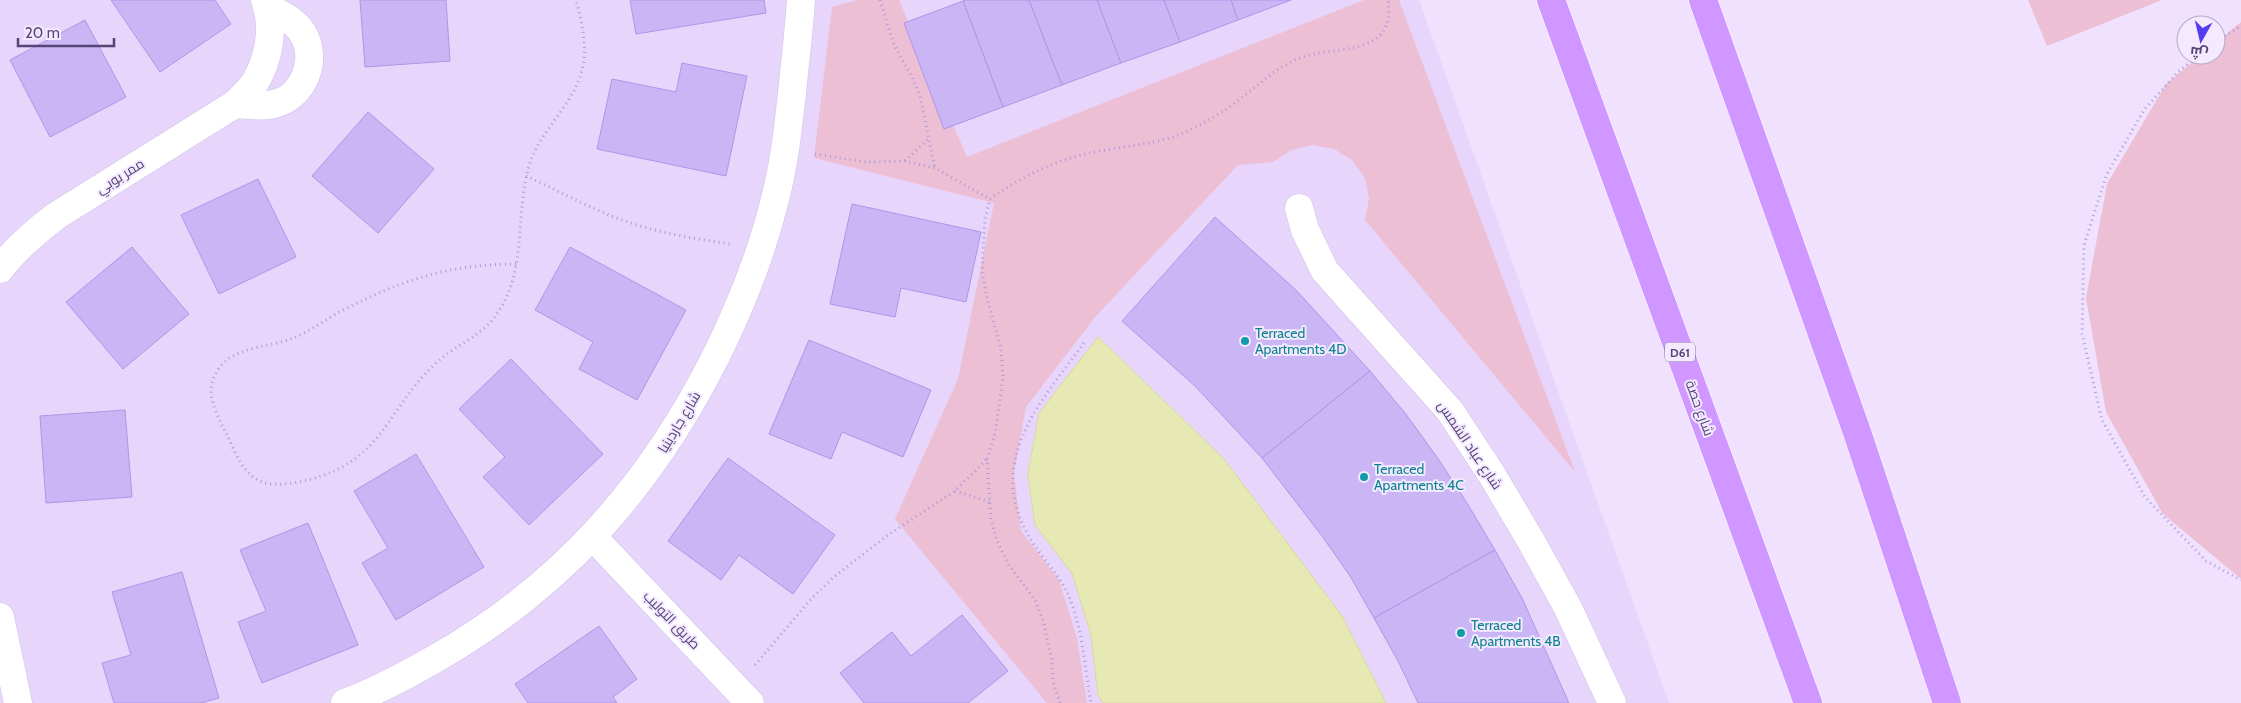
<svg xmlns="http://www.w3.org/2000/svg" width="2241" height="703" viewBox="0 0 2241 703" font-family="Cabin,Cairo,sans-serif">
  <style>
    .residential { fill: #e7d5fb }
    .green { fill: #ecbfd5 }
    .water { fill: #e6e9b4; stroke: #d7db9a }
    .building { fill: #cab6f5; stroke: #ae96e9 }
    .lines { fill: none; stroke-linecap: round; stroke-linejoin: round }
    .minor-casing { stroke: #d0c1e8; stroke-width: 29 }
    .major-casing { stroke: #fff; stroke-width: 29 }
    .path { stroke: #ad9ada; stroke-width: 3; stroke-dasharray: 1 4; stroke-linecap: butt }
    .minor { stroke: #fff; stroke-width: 28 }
    .major { stroke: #cf97ff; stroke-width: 28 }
    .culture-dot { fill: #0f9aa8; stroke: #f4e9ff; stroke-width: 2 }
    .labels { text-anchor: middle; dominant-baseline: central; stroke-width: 4; stroke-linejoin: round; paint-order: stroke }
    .shield { fill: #f4e9ff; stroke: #8377a0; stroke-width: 1 }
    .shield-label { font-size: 12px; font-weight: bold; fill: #534677 }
    .street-label { font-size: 14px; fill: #534677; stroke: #f4e9ff }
    .culture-label { font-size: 14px; fill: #0d838f; stroke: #f4e9ff; text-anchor: start }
  </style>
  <rect width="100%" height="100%" fill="#f0e1fe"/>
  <polygon class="residential" points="0,0 1419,0 1669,703 0,703"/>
  <g class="green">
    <polygon points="857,0 899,0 967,157 1364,0 1399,0 1575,472 1365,220 1369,199 1365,178 1352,160 1334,149 1313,145 1291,150 1273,162 1238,165 1096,316 1026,407 1014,473 1021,531 1059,580 1077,638 1087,703 1047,703 895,519 958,379 994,203 814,158 832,7"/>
    <polygon points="2028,0 2162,0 2047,46"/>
    <polygon points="2241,22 2241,579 2163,514 2106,412 2086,298 2107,184 2166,84 2201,55 2216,55 2216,43"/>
  </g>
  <polygon class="water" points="1098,337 1224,459 1342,616 1386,703 1103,703 1098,695 1091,635 1072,573 1035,525 1028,474 1039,413"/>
  <g class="building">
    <polygon points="111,0 215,0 231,24 160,72"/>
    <polygon points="360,0 446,0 450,61 365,67"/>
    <polygon points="630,0 764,0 766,13 636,34"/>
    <polygon points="966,0 1029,0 1062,85 1003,107 963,1"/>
    <polygon points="1029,0 1097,0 1121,63 1062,85"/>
    <polygon points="1097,0 1164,0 1180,42 1121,63"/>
    <polygon points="1164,0 1231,0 1238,20 1180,42"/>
    <polygon points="1231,0 1291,0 1238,20"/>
    <polygon points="963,1 1003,107 944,129 904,23"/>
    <polygon points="85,20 126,97 50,137 10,60"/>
    <polygon points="682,63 747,76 726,176 597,149 612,79 676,92"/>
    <polygon points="368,112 434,169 378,233 312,176"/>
    <polygon points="258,179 296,257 219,294 181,215"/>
    <polygon points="852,204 981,232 966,302 901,288 895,317 830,304"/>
    <polygon points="1215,217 1296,290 1370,371 1262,458 1195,386 1122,321"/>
    <polygon points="132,247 189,314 123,369 66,302"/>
    <polygon points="570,247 686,310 637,400 579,369 593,342 535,310"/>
    <polygon points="809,340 931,390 903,457 842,432 831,459 769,434"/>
    <polygon points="511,359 603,454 529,525 483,477 505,457 459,409"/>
    <polygon points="1370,371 1405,413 1437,457 1467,503 1495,550 1374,618 1350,576 1322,536 1262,458"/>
    <polygon points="125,410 132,497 46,503 40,416"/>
    <polygon points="416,454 484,567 396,620 362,563 388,548 354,491"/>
    <polygon points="728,458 835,535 793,594 739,555 721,580 668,541"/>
    <polygon points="308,523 358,645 262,683 238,622 266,611 240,550"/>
    <polygon points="1495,550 1522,598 1569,703 1418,703 1398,661 1374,618"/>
    <polygon points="182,572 219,698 201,703 114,703 102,663 131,655 112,592"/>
    <polygon points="962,615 1008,671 968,703 864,703 840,673 892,632 911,656"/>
    <polygon points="599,626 637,679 613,697 617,703 528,703 515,684"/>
  </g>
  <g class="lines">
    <g class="minor-casing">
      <g id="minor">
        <path d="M235 104C248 105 261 107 274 104 304 97 319 59 302 32 294 20 280 14 267 7"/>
        <polyline points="1299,208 1305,230 1325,271 1450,411 1492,475 1531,541 1568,608 1612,703"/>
        <path d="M0 269C16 248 35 232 56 216L235 104C241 98 249 91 254 84 269 60 275 27 265 0"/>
        <polyline points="593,537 750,703"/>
        <polyline points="0,617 18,703"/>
        <path d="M345 703C375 692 405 676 433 660 562 587 651 486 717 354 741 305 762 253 775 199 784 165 788 129 792 93 795 62 799 31 801 0"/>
      </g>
    </g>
    <g class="major-casing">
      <g id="major">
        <polyline points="1551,0 1808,703"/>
        <polyline points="1703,0 1857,432 1947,703"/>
      </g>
    </g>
    <g class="path">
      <polyline points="880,0 894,45 912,77 920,96 935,168"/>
      <polyline points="2216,41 2241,26"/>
      <polyline points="2199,55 2178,72 2144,110 2107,174 2084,245 2082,334 2102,420 2145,497 2206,561 2241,580"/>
      <polyline points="815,154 865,162 905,161 935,168 990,199"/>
      <polyline points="905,161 929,138"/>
      <path d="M526 176C559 191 591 209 625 221 659 233 695 239 731 244"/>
      <path d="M516 264C450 264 402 280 343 310 326 319 309 332 291 339 266 348 233 346 217 371 204 392 216 413 226 433 235 451 243 477 265 483 278 486 295 483 308 480 383 461 385 412 434 365 456 343 483 338 500 309 528 265 514 208 531 160 544 125 580 99 584 59 586 40 581 19 576 0"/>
      <path d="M1084 343C1043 399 986 459 1027 533 1039 556 1060 574 1070 599 1083 632 1085 669 1091 703"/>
      <polyline points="955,491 990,502"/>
      <polyline points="755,665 811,599 835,576 888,535 955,491 987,459"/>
      <path d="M1060 703 1053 682 1052 661 1043 620 1035 600 1009 565 997 541 991 519 987 459 995 434 1003 377 1001 349 987 298 982 271 985 219 990 199C1023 175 1060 158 1100 151 1127 146 1153 144 1179 135 1202 125 1224 112 1244 96 1261 83 1276 68 1297 59 1333 44 1396 60 1388 0"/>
    </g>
    <use href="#minor" class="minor"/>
    <use href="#major" class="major"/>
  </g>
  <g class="culture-dot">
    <circle cx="1245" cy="341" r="5"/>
    <circle cx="1364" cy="477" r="5"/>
    <circle cx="1461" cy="633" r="5"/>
  </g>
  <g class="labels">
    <rect class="shield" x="1665" y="342.5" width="30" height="19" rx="4"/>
    <g class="shield-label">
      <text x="1680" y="352">D61</text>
    </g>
    <g class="street-label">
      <text transform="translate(120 176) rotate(-32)">ممر بوبي</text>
      <text transform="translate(1700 408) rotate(70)">شارع حصة</text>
      <text transform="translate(679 422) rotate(-59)">شارع جاردينيا</text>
      <text transform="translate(1470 445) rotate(56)">شارع عباد الشمس</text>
      <text transform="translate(672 620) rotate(46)">طريق التوليب</text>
    </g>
    <g class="culture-label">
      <text x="1255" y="333">Terraced<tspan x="1255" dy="16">Apartments 4D</tspan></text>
      <text x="1374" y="469">Terraced<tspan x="1374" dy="16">Apartments 4C</tspan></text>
      <text x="1471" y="625">Terraced<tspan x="1471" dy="16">Apartments 4B</tspan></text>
    </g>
  </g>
  <g transform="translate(2201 40) rotate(188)"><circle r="24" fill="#f4e9ff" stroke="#b4a8c9"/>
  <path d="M0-4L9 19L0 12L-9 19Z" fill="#543cf2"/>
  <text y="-8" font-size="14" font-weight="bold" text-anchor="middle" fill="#534677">ش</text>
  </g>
  <path d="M18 38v8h96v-8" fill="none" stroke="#534677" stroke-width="2.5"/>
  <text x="25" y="38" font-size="15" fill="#534677" stroke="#f4e9ff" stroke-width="4" paint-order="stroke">20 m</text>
</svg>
